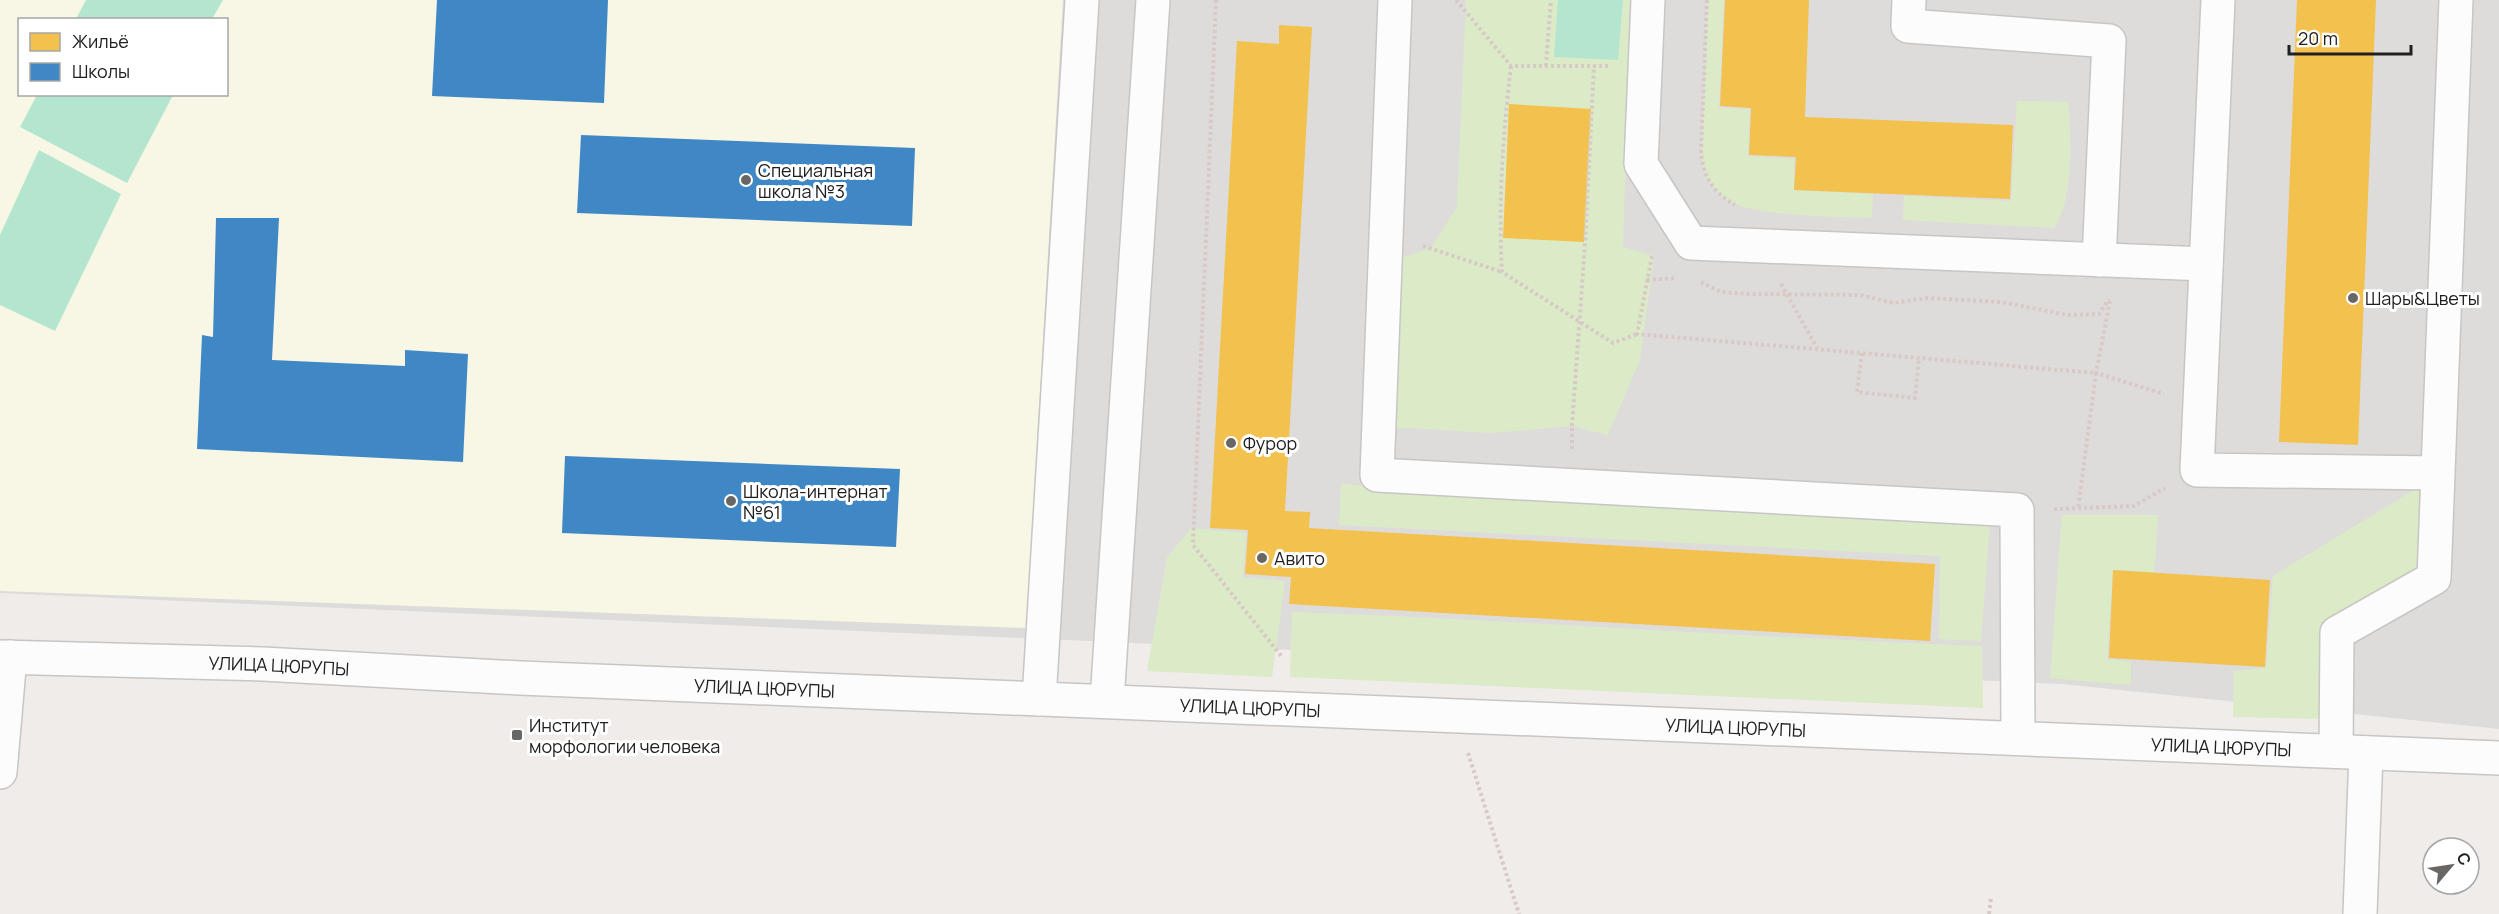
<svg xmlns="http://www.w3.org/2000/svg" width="2499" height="914" viewBox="0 0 2499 914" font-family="Manrope,sans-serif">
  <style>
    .residential { fill: #dedcda; fill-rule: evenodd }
    .education { fill: #f8f6e5; fill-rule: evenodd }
    .grass { fill: #dcebc7 }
    .pitch { fill: #b4e6cf }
    .homes { fill: #f2c14e }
    .schools { fill: #3f88c5 }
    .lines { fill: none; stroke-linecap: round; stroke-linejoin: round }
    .minor-casing { stroke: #c7c6c5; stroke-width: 36 }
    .path { stroke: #d8c9c7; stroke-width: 4; stroke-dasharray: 3 3; stroke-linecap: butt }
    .minor { stroke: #fdfcfc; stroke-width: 33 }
    .poi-dot { fill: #686766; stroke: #fff; stroke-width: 2 }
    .labels { text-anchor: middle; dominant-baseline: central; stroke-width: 6; stroke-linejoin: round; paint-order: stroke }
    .poi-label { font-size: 18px; fill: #202020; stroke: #fff; text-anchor: start }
    .street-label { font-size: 18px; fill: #202020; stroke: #fff }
  </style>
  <rect width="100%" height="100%" fill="#efece9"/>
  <path class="residential" d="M0 0H2499V729L2062 684 0 593ZM20 20H226V94H20Z"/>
  <path class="education" d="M0 0H1063L1026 628 0 591ZM20 20H226V94H20Z"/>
  <g class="grass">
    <polygon points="1466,0 1630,0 1623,247 1654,256 1640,360 1608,435 1572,426 1491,433 1393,427 1401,258 1431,248 1457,207"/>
    <path d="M1708 0H1724L1719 108 1750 109 1748 156 1794 159V190L1873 194 1872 218C1845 217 1818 217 1792 214 1750 211 1710 207 1702 159Z"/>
    <path d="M2017 101 2068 102C2071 137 2074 198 2054 228L1903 220 1904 196 2011 201Z"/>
    <polygon points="2432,479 2428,573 2329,633 2326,719 2233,717 2234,671 2266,668 2273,576"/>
    <polygon points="1341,484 1990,523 1981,641 1939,639 1940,556 1339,525"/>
    <polygon points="2062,515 2158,515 2154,573 2113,570 2107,659 2131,662 2131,685 2050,678"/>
    <polygon points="1191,528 1246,533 1243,577 1285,581 1272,677 1147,671 1167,558"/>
    <path d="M1292 612C1522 620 1752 638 1982 646L1983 708 1290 677Z"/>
  </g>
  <g class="pitch">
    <polygon points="86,0 223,0 212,19 76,19"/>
    <polygon points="1558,0 1623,0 1618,60 1554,57"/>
    <polygon points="37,95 37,94 173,95 127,183 20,127"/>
    <polygon points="39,150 121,194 55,331 0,305 0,235"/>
  </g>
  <g class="homes">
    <polygon points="1725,0 1809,0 1805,117 2013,125 2010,199 1794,190 1796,157 1749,155 1751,108 1720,106"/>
    <polygon points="2297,0 2376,0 2358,445 2279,442"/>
    <polygon points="1279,25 1312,27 1285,511 1310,512 1309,528 1935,564 1930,641 1289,604 1291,577 1245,574 1248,530 1210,528 1237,41 1279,44"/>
    <polygon points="1509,104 1591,109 1584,242 1503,238"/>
    <polygon points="2113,570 2270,580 2265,667 2109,658"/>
  </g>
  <g class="schools">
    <polygon points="437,0 608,0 604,103 432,96"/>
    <polygon points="581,135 915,148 912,226 577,213"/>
    <polygon points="216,218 279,218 272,360 405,366 405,350 468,354 463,462 197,449 202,335 213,337"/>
    <polygon points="565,456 900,469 896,547 562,533"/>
  </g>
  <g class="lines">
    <g class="minor-casing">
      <g id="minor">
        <polyline points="1395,0 1377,475 2017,510 2018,738"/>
        <polyline points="1648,0 1641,164 1691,243 2206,264"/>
        <polyline points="1909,0 1908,26 2109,41 2099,260"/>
        <polyline points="2218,0 2197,470 2437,473"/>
        <path id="s1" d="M0 657 263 664 520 678 2499 758"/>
        <polyline points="1039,699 1082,0"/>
        <polyline points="1107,701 1153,0"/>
        <polyline points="2336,751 2337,633 2434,578 2456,0"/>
        <polyline points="0,772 10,657"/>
        <polyline points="2360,914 2366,753"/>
      </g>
    </g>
    <g class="path">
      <polyline points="1216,0 1193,545 1282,657"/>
      <polyline points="1456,0 1511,66 1609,66"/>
      <path d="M1707 0 1701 151C1703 177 1712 191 1735 205"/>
      <path d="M1511 66C1503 134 1498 204 1502 272L1613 343 1637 334"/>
      <polyline points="1546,66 1551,0"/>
      <polyline points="1423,246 1502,272"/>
      <polyline points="1652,256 1637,334 2096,373 2078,509"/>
      <polyline points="1647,280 1677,278"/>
      <polyline points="1701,282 1721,292 1749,294 1860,295 1893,303 1927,298 2001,302 2068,315 2099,314 2109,299"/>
      <polyline points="1781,284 1817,348"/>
      <polyline points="2110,301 2096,373 2164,394"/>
      <polyline points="1862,353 1857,392 1915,398 1919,358"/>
      <polyline points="1572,426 1585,244 1594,66"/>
      <polyline points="1572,449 1572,426"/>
      <polyline points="2054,509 2134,506 2165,488"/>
      <polyline points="1468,753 1519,914"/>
      <polyline points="1989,914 1991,898"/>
    </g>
    <use href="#minor" class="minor"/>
  </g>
  <g class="poi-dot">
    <circle cx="746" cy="180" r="6"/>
    <circle cx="2353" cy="298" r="6"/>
    <circle cx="1231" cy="443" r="6"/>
    <circle cx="731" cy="501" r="6"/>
    <circle cx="1262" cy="558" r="6"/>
    <rect x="511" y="729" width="12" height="12" rx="3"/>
  </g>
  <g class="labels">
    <g class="poi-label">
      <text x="758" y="170">Специальная<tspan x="758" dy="21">школа №3</tspan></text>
      <text x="2365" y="298">Шары&amp;Цветы</text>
      <text x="1243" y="443">Фурор</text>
      <text x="743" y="491">Школа-интернат<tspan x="743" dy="21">№61</tspan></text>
      <text x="1274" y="558">Авито</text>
      <text x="529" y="725">Институт<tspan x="529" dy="21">морфологии человека</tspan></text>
    </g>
    <g class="street-label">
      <text stroke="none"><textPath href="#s1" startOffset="279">УЛИЦА ЦЮРУПЫ</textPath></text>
      <text stroke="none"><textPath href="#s1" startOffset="765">УЛИЦА ЦЮРУПЫ</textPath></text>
      <text stroke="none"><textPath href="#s1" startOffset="1251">УЛИЦА ЦЮРУПЫ</textPath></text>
      <text stroke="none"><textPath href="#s1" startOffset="1737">УЛИЦА ЦЮРУПЫ</textPath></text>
      <text stroke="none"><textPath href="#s1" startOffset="2223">УЛИЦА ЦЮРУПЫ</textPath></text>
    </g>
  </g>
  <rect x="18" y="18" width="210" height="78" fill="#ffffff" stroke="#a6a6a6" stroke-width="1.5"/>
  <rect x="30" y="33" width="30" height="18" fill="#f2c14e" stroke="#a6a6a6" stroke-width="1.5"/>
  <text x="72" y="48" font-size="18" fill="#202020">Жильё</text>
  <rect x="30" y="63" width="30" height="18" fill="#3f88c5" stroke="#a6a6a6" stroke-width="1.5"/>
  <text x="72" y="78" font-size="18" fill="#202020">Школы</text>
  <g transform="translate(2451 866) rotate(61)"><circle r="28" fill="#ffffff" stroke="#a6a6a6" stroke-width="1.5"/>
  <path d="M0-4.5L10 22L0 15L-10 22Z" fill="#686766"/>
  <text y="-9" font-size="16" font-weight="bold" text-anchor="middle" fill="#202020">С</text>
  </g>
  <path d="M2289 45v9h122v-9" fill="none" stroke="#202020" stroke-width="3"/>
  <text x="2298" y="45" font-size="18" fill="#202020" stroke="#ffffff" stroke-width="4.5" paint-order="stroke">20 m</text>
</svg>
